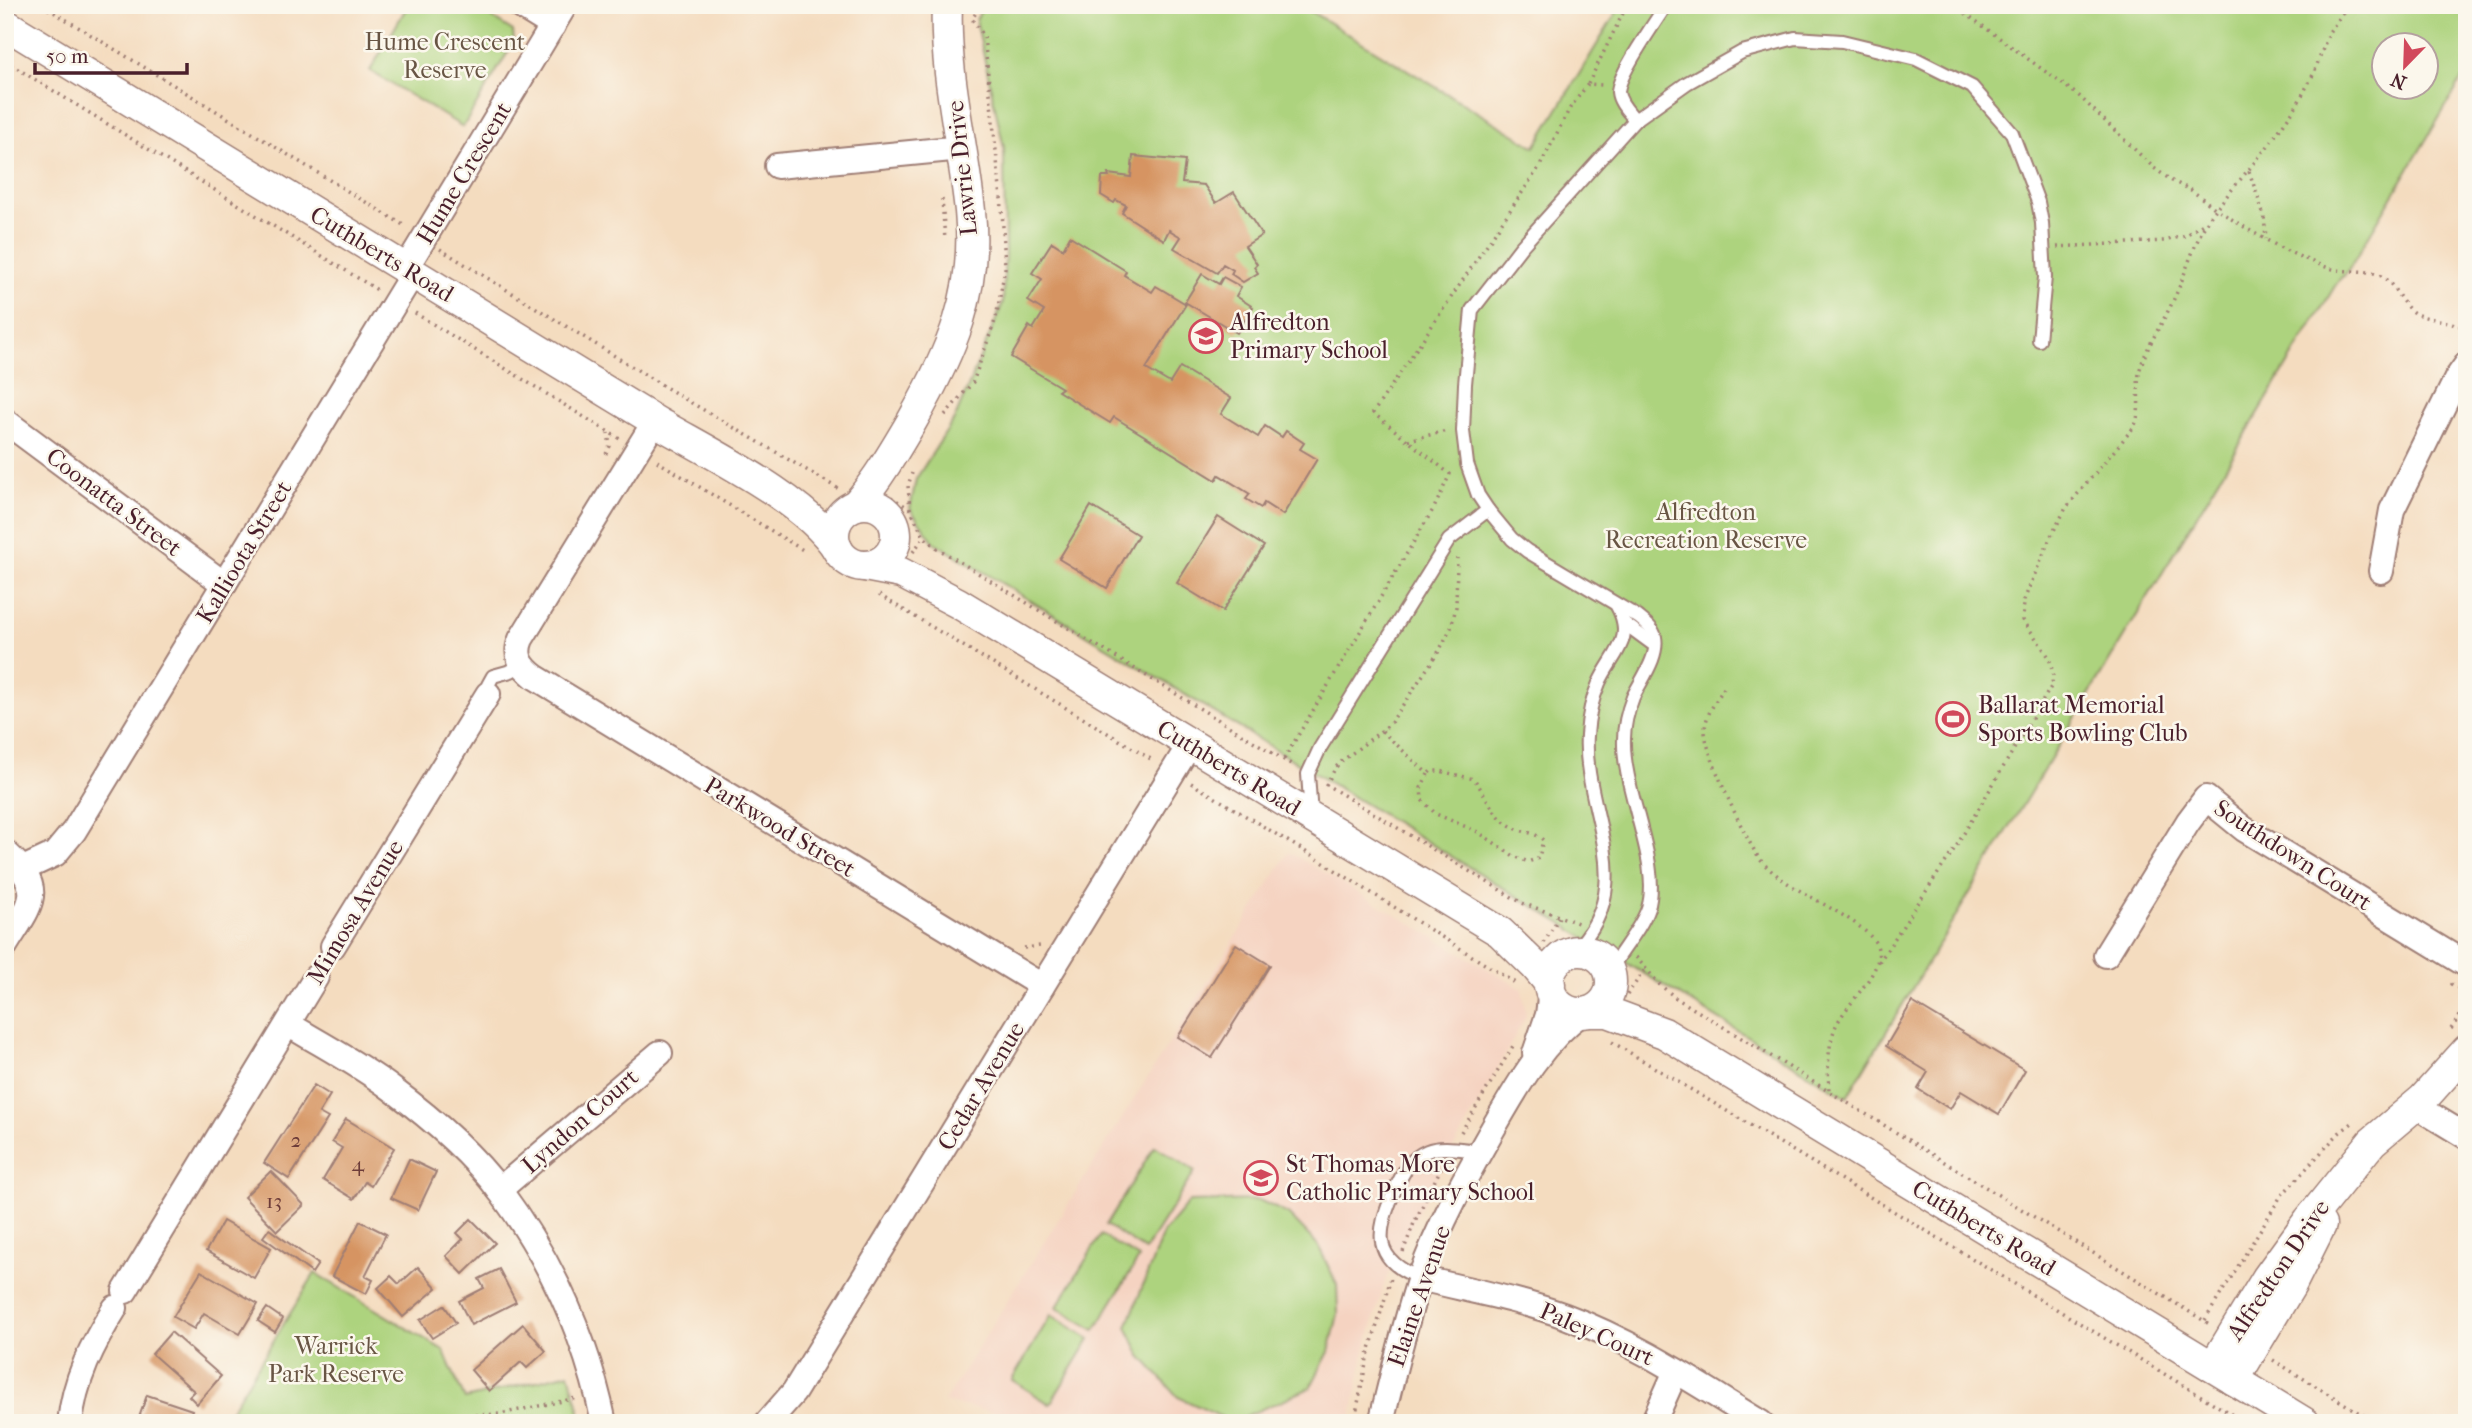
<svg xmlns="http://www.w3.org/2000/svg" width="2472" height="1428" viewBox="0 0 2472 1428" font-family="'IM FELL French Canon',serif">
  <style>
    .built { fill: #f5d3c1 }
    .green { fill: #add37e; stroke: #7c7954; stroke-width: 2; fill-rule: evenodd }
    .building { fill: #d69462 }
    .lines { fill: none; stroke-linecap: round; stroke-linejoin: round }
    .service-casing { stroke: #9f7e75; stroke-width: 16 }
    .minor-casing { stroke: #9f7e75; stroke-width: 28 }
    .tertiary-casing { stroke: #9f7e75; stroke-width: 33 }
    .path { stroke: #9f7e75; stroke-width: 3.5; stroke-dasharray: 2 5; stroke-linecap: butt }
    .service { stroke: #fff; stroke-width: 12 }
    .minor { stroke: #fff; stroke-width: 24 }
    .tertiary { stroke: #fff; stroke-width: 30 }
    .labels { text-anchor: middle; dominant-baseline: central; stroke-width: 5; stroke-linejoin: round; paint-order: stroke }
    .number-label { font-size: 21px; fill: #6d3c39 }
    .park-label { font-size: 24px; fill: #685544; stroke: #fbf7ec }
    .street-label { font-size: 24px; fill: #4a1f2b; stroke: #fbf7ec }
    .poi-label { font-size: 24px; fill: #4a1f2b; stroke: #fbf7ec; text-anchor: start }
  </style>
  <rect width="100%" height="100%" fill="#fbf7ec"/>
  <filter id="ink" filterUnits="userSpaceOnUse"><feTurbulence type="fractalNoise" baseFrequency=".0143" numOctaves="2"/><feDisplacementMap in="SourceGraphic" scale="14" xChannelSelector="R" yChannelSelector="G"/><feConvolveMatrix kernelMatrix="1 2 1 2 8 2 1 2 1" color-interpolation-filters="sRGB"/></filter>
  <filter id="wash" filterUnits="userSpaceOnUse"><feTurbulence type="fractalNoise" baseFrequency=".00686" numOctaves="4" result="noise"/><feDisplacementMap in="SourceGraphic" scale="28" xChannelSelector="R" yChannelSelector="G"/><feGaussianBlur stdDeviation="1.57" result="paint"/><feColorMatrix in="noise" values="0 0 0 0 0 0 0 0 0 0 0 0 0 0 0 0 0 1.4 0 .05"/><feComposite in="paint" operator="in"/></filter>
  <g filter="url(#wash)">
    <rect width="100%" height="100%" fill="#f4dcbf"/>
    <polygon class="built" points="1289,852 1522,989 1526,1016 1414,1220 1384,1284 1363,1358 1350,1423 1044,1423 944,1402"/>
    <g class="green">
      <polygon points="408,5 472,5 513,31 514,42 463,127 370,71"/>
      <path d="M984 5H1300L1535 147 1621 5H2467V71L2348 271 2338 281 1847 1097 934 542 910 509 916 479 955 418 1003 303 1005 250 1004 148 976 20ZM2384 46H2426V88H2384Z"/>
      <polygon points="1155,1146 1195,1171 1145,1250 1106,1225"/>
      <polygon points="1259,1200 1288,1214 1318,1245 1337,1285 1338,1314 1329,1352 1310,1388 1232,1422 1178,1397 1141,1356 1127,1327 1163,1233 1189,1202"/>
      <polygon points="1101,1235 1139,1258 1095,1330 1057,1307"/>
      <polygon points="315,1273 443,1350 465,1399 569,1373 582,1419 565,1423 233,1423 229,1413"/>
      <polygon points="1051,1315 1090,1339 1050,1404 1012,1380"/>
    </g>
    <g id="blocks">
      <g class="building">
        <polygon points="1133,156 1185,161 1182,183 1204,185 1216,203 1234,192 1262,235 1245,246 1257,264 1254,267 1258,273 1243,282 1231,274 1233,270 1223,264 1217,273 1174,248 1181,237 1169,230 1164,240 1122,213 1126,205 1116,200 1114,203 1101,195 1102,177 1109,177 1108,174 1131,177"/>
        <polygon points="1070,236 1126,271 1124,275 1152,292 1156,286 1186,304 1146,369 1170,383 1180,367 1231,398 1221,414 1258,437 1265,426 1282,437 1286,431 1304,443 1300,449 1317,459 1283,515 1264,503 1261,508 1246,499 1250,494 1219,475 1216,480 1114,417 1110,423 1058,391 1062,388 1011,357 1029,326 1033,329 1044,311 1028,301 1042,279 1032,273 1052,242 1063,249"/>
        <polygon points="1202,274 1219,284 1223,277 1241,287 1236,296 1253,307 1237,333 1185,302"/>
        <polygon points="1091,506 1138,535 1107,588 1059,559"/>
        <polygon points="1218,517 1264,546 1223,611 1177,583"/>
        <polygon points="1236,944 1270,965 1212,1058 1178,1037"/>
        <polygon points="1912,1002 2025,1070 1999,1114 1961,1091 1950,1109 1918,1089 1928,1072 1886,1046"/>
        <polygon points="314,1085 330,1095 319,1113 328,1118 289,1179 264,1163"/>
        <polygon points="346,1119 394,1148 371,1186 365,1182 354,1199 323,1180 342,1148 332,1142"/>
        <polygon points="409,1159 436,1172 418,1210 391,1198"/>
        <polygon points="271,1171 304,1205 277,1231 244,1197"/>
        <polygon points="471,1219 495,1243 463,1274 446,1256 463,1239 457,1233"/>
        <polygon points="223,1221 271,1248 254,1278 206,1251"/>
        <polygon points="360,1221 386,1234 365,1276 373,1280 366,1294 332,1276"/>
        <polygon points="269,1229 318,1264 312,1273 263,1237"/>
        <polygon points="418,1267 437,1288 403,1317 378,1288 391,1276 399,1284"/>
        <polygon points="499,1269 516,1302 471,1325 459,1301 484,1288 479,1279"/>
        <polygon points="201,1271 258,1304 240,1334 204,1313 194,1329 173,1317"/>
        <polygon points="444,1305 456,1323 432,1338 420,1320"/>
        <polygon points="267,1308 283,1319 275,1332 258,1321"/>
        <polygon points="523,1324 546,1351 527,1368 521,1362 489,1391 471,1370"/>
        <polygon points="171,1332 221,1376 197,1404 189,1396 194,1391 152,1354"/>
        <polygon points="147,1395 192,1410 188,1423 137,1423"/>
      </g>
    </g>
  </g>
  <g filter="url(#ink)">
    <use href="#blocks" fill-opacity="0" stroke="#9f7e75" stroke-width="2"/>
    <g class="lines">
      <g class="service-casing">
        <g id="service">
          <path d="M1635 120C1629 112 1619 103 1618 92 1618 74 1655 23 1666 5"/>
          <polyline points="1624,623 1654,645"/>
          <polyline points="488,694 488,685 493,676 511,671 521,664"/>
          <polyline points="1311,815 1308,774 1320,748 1449,540 1488,510"/>
          <path d="M1572 953C1643 885 1582 812 1587 735 1588 718 1592 699 1599 683 1612 654 1636 640 1617 606"/>
          <path d="M1609 972C1620 952 1641 929 1648 908 1662 864 1622 790 1624 739 1624 725 1628 710 1633 697 1641 680 1659 657 1655 637 1653 628 1644 622 1638 617L1527 551 1512 539 1488 510 1478 495 1467 464 1463 431 1465 384 1472 310 1521 247 1635 120 1687 83 1742 52 1795 38 1842 41 1916 59 1972 87 2012 133 2038 202 2042 223 2045 277 2039 340"/>
          <path d="M316 977C324 967 325 952 333 946"/>
          <path d="M1420 1278C1372 1260 1376 1232 1394 1192 1402 1175 1408 1159 1427 1151 1442 1145 1464 1150 1480 1151"/>
        </g>
      </g>
      <g class="minor-casing">
        <g id="minor">
          <polyline points="519,5 553,26"/>
          <polyline points="777,166 962,148"/>
          <polyline points="406,268 565,5"/>
          <polyline points="5,421 224,584"/>
          <path d="M655 421 521 639C514 656 521 666 535 677L1042 986"/>
          <polyline points="2381,571 2392,510 2457,378 2467,364"/>
          <path d="M5 852C48 891 31 903 5 946"/>
          <polyline points="23,869 55,854 74,831 413,273"/>
          <polyline points="333,946 488,694"/>
          <polyline points="2106,955 2188,822 2206,798 2244,829 2467,965"/>
          <path d="M288 1024C322 1045 359 1064 392 1089 431 1118 471 1152 500 1191 551 1260 587 1339 604 1423"/>
          <polyline points="1535,1053 1548,1015 1551,990"/>
          <polyline points="2416,1106 2467,1137"/>
          <polyline points="499,1190 660,1053"/>
          <path d="M1420 1278C1468 1290 1518 1299 1565 1316 1635 1342 1697 1384 1761 1423"/>
          <polyline points="125,1291 316,977"/>
          <path d="M70 1423C74 1380 93 1343 115 1308"/>
          <polyline points="767,1423 794,1392 1190,744"/>
          <path d="M1381 1423C1393 1374 1404 1326 1420 1278 1439 1224 1467 1174 1495 1125 1519 1083 1543 1041 1583 1012"/>
          <polyline points="1653,1423 1676,1371"/>
        </g>
      </g>
      <g class="tertiary-casing">
        <g id="tertiary">
          <path d="M5 24 655 421C708 452 806 499 838 550"/>
          <circle cx="865" cy="535" r="31"/>
          <path d="M856 505C878 479 895 450 912 421 951 352 978 293 970 211 963 143 944 74 947 5"/>
          <polyline points="865,566 901,573 958,603 1500,932 1535,966 1550,984"/>
          <circle cx="1580" cy="982" r="31"/>
          <polyline points="1588,1012 1608,1012 1664,1033 2305,1423"/>
          <polyline points="2213,1367 2267,1278 2309,1220 2372,1142 2423,1099 2467,1050"/>
          <polyline points="2234,1380 2291,1285 2321,1225"/>
        </g>
      </g>
      <g class="path">
        <polyline points="42,5 405,226"/>
        <polyline points="1954,5 2079,96 2154,168 2172,181 2191,190 2216,209 2268,146 2297,105 2314,73 2329,32 2349,5"/>
        <polyline points="5,61 379,291"/>
        <polyline points="1588,84 1627,5"/>
        <polyline points="2249,171 2264,216 2266,239"/>
        <polyline points="942,199 945,240"/>
        <polyline points="2057,247 2164,241 2184,236 2203,224"/>
        <polyline points="440,249 685,399 839,489"/>
        <polyline points="415,313 620,439"/>
        <polyline points="945,415 973,382 996,318 1005,268 1002,208 984,36 972,19 981,5"/>
        <polyline points="1408,440 1447,431"/>
        <polyline points="606,454 610,446 608,433"/>
        <polyline points="657,461 806,552"/>
        <polyline points="891,497 910,509 924,537 937,548 1294,766"/>
        <polyline points="910,509 908,486 912,473"/>
        <polyline points="913,552 924,537"/>
        <polyline points="879,595 1154,761"/>
        <path d="M1724 688C1716 701 1705 715 1705 731 1705 753 1745 838 1759 858 1765 866 1774 873 1782 879 1805 897 1867 922 1877 946 1887 970 1844 1005 1835 1028 1827 1050 1828 1069 1829 1091"/>
        <path d="M1382 731 1428 774 1421 788 1422 800 1436 814 1478 832 1514 856 1528 862 1539 858 1543 840C1534 831 1523 833 1513 827 1493 817 1487 796 1474 779L1440 771H1431L1428 774"/>
        <polyline points="1284,759 1434,508 1450,474 1373,413 1540,166 1570,108 1588,84 1603,85"/>
        <polyline points="1191,783 1316,858 1515,983"/>
        <polyline points="1325,784 1522,903 1578,923"/>
        <polyline points="1326,785 1336,767 1342,761 1390,724 1439,651 1451,628 1456,607 1457,558"/>
        <polyline points="1544,943 1559,917"/>
        <polyline points="1024,948 1040,946"/>
        <polyline points="1636,957 1660,985 1676,998 2211,1325"/>
        <path d="M1879 962 1957 845 2052 685 2053 674 2049 657 2023 620 2024 600 2051 536 2066 508 2134 427C2143 409 2135 388 2140 369 2147 345 2163 323 2173 301 2187 272 2196 233 2216 209 2251 232 2289 255 2329 268 2344 273 2362 269 2377 274 2395 281 2399 303 2414 313 2421 318 2447 320 2460 326L2467 313"/>
        <polyline points="1627,995 1646,968"/>
        <polyline points="2451,1029 2466,1007 2464,991 2451,984 2453,980"/>
        <polyline points="1612,1042 2246,1423"/>
        <polyline points="1461,1132 1513,1046"/>
        <polyline points="1403,1252 1414,1223 1443,1164"/>
        <polyline points="2205,1320 2281,1196 2339,1133 2355,1121"/>
        <polyline points="2273,1360 2376,1423"/>
        <polyline points="447,1423 447,1417 451,1416 500,1414 577,1398"/>
        <polyline points="1354,1423 1367,1359 1391,1278"/>
      </g>
      <use href="#service" class="service"/>
      <use href="#minor" class="minor"/>
      <use href="#tertiary" class="tertiary"/>
    </g>
  </g>
  <defs>
    <g id="school-ring" transform="scale(1.75)"><circle r="9.5" fill="#fbf7ec" stroke="#d1495b" stroke-width="1.5"/><path d="M0-5L7-2L0 1L-7-2ZM-4 1L0 2.5L4 1V4Q0 6-4 4Z" fill="#d1495b"/></g>
    <g id="stadium-ring" transform="scale(1.75)"><circle r="9.5" fill="#fbf7ec" stroke="#d1495b" stroke-width="1.5"/><path d="M0-5a6.5 5 0 1 0 0 10a6.5 5 0 1 0 0-10ZM-3.5-1.8h7v3.6h-7Z" fill="#d1495b"/></g>
  </defs>
  <g fill-rule="evenodd">
    <use href="#school-ring" x="1206" y="336"/>
    <use href="#stadium-ring" x="1953" y="719"/>
    <use href="#school-ring" x="1261" y="1178"/>
  </g>
  <g class="labels">
    <g class="number-label">
      <text x="296" y="1140">2</text>
      <text x="358" y="1164">4</text>
      <text x="274" y="1201">13</text>
    </g>
    <g class="park-label">
      <text x="445" y="42">Hume Crescent<tspan x="445" dy="28">Reserve</tspan></text>
      <text x="1706" y="512">Alfredton<tspan x="1706" dy="28">Recreation Reserve</tspan></text>
      <text x="336" y="1346">Warrick<tspan x="336" dy="28">Park Reserve</tspan></text>
    </g>
    <g class="street-label">
      <text transform="translate(962 168) rotate(-96)">Lawrie Drive</text>
      <text transform="translate(464 173) rotate(-59)">Hume Crescent</text>
      <text transform="translate(382 254) rotate(31)">Cuthberts Road</text>
      <text transform="translate(114 502) rotate(37)">Coonatta Street</text>
      <text transform="translate(244 552) rotate(-59)">Kallioota Street</text>
      <text transform="translate(1229 768) rotate(31)">Cuthberts Road</text>
      <text transform="translate(780 827) rotate(31)">Parkwood Street</text>
      <text transform="translate(2293 855) rotate(33)">Southdown Court</text>
      <text transform="translate(355 912) rotate(-59)">Mimosa Avenue</text>
      <text transform="translate(981 1086) rotate(-59)">Cedar Avenue</text>
      <text transform="translate(580 1121) rotate(-41)">Lyndon Court</text>
      <text transform="translate(1984 1228) rotate(31)">Cuthberts Road</text>
      <text transform="translate(2278 1270) rotate(-56)">Alfredton Drive</text>
      <text transform="translate(1419 1296) rotate(-71)">Elaine Avenue</text>
      <text transform="translate(1597 1334) rotate(24)">Paley Court</text>
    </g>
    <g class="poi-label">
      <text x="1230" y="322">Alfredton<tspan x="1230" dy="28">Primary School</tspan></text>
      <text x="1978" y="705">Ballarat Memorial<tspan x="1978" dy="28">Sports Bowling Club</tspan></text>
      <text x="1286" y="1164">St Thomas More<tspan x="1286" dy="28">Catholic Primary School</tspan></text>
    </g>
  </g>
  <rect width="2472" height="1428" fill="none" stroke="#fbf7ec" stroke-width="28"/>
  <g transform="translate(2405 66) rotate(203)"><circle r="33" fill="#fbf7ec" stroke="#b4a19f" stroke-width="2"/>
  <path d="M0-5L12 26L0 18L-12 26Z" fill="#d1495b"/>
  <text y="-10" font-size="19" font-weight="bold" text-anchor="middle" fill="#4a1f2b">N</text>
  </g>
  <path d="M35 63v10h152v-10" fill="none" stroke="#4a1f2b" stroke-width="3.5"/>
  <text x="46" y="63" font-size="21" fill="#4a1f2b" stroke="#fbf7ec" stroke-width="5" paint-order="stroke">50 m</text>
</svg>
